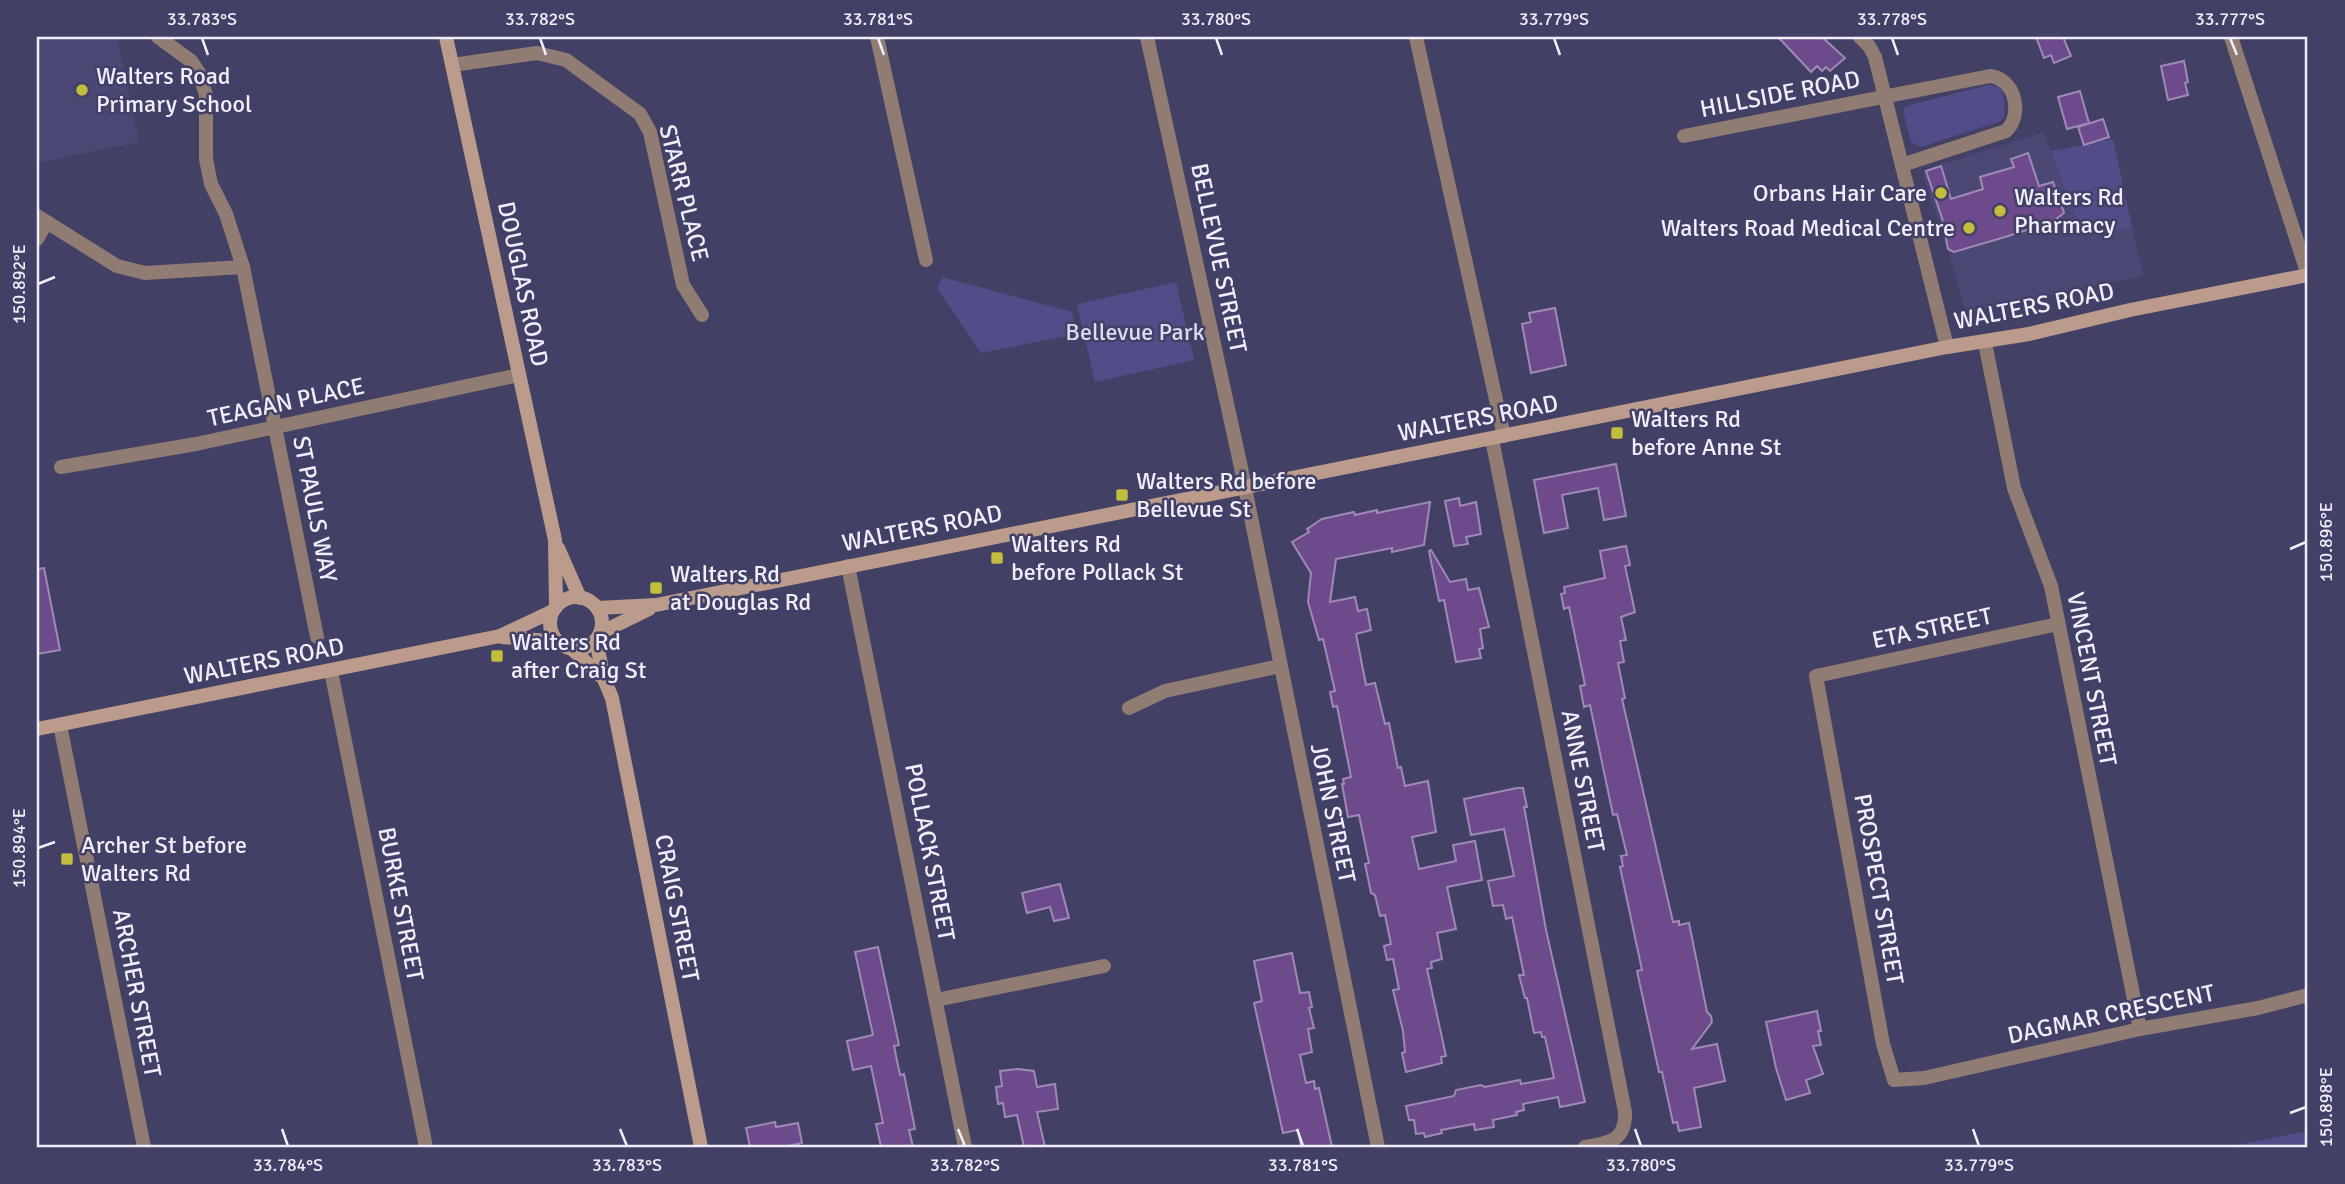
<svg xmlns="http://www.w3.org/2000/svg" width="2345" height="1184" viewBox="0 0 2345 1184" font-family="Signika,sans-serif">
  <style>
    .built { fill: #4c4876 }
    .green { fill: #524c89 }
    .building { fill: #6c4a8c; stroke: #9f8ab5; stroke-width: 2 }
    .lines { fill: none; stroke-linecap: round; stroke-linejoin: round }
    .street { stroke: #917c73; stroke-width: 14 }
    .secondary { stroke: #bb9b8b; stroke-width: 14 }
    .ticks { fill: none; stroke: #eeeefd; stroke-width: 2.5 }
    .poi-dot { fill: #c3bd3e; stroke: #434066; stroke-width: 2.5 }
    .labels { text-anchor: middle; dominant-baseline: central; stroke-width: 5; stroke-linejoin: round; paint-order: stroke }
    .poi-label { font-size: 24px; fill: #eeeefd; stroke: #434066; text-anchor: start }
    .street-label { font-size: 24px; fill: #eeeefd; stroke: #434066 }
    .park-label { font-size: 24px; fill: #dcdcf0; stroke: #434066 }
    .neatline { fill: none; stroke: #eeeefd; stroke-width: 2.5 }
    .ticks-label { font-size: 18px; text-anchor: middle; fill: #eeeefd }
  </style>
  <rect width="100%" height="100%" fill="#434066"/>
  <g class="built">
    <polygon points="37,37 117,37 139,142 37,163"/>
    <polygon points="2044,132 2082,236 2132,227 2143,276 1974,311 1964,308 1948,249 1923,175 1925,170"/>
  </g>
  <g class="green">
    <polygon points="1989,85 1999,87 2003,93 2005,115 2001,121 1921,147 1911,142 1903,111 1906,106"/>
    <polygon points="2113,139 2132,227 2082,236 2051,151"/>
    <polygon points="942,277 1072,312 1077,334 981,353 937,288"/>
    <polygon points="1176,282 1194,360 1095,382 1077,304"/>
    <polygon points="2308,1131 2308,1147 2227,1147"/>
  </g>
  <g class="building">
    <polygon points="1778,37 1822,37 1845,58 1830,71 1826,67 1822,71 1817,66 1811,72"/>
    <polygon points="2036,37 2063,37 2071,56 2054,63 2051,55 2044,58"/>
    <polygon points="2184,61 2188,82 2185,83 2188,95 2168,100 2161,66"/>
    <polygon points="2080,91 2089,123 2067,129 2058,97"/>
    <polygon points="2103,119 2109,137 2084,145 2078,127"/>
    <polygon points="2028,153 2039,186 2053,182 2064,213 2052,222 2005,237 1954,252 1948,249 1942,218 1926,171 1941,166 1951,199 1983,189 1980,177 2014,167 2011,159"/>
    <polygon points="1555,308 1566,365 1531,373 1522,324 1531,322 1529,313"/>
    <polygon points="1616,464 1626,516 1604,520 1598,488 1562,495 1568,528 1544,533 1534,480"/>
    <polygon points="1459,498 1460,506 1476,502 1481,534 1466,537 1468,544 1454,546 1445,501"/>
    <polygon points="1430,502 1424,545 1392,552 1392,548 1336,559 1330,602 1355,597 1358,611 1367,609 1371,630 1356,634 1366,685 1375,683 1385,724 1389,723 1398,768 1401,767 1405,786 1428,781 1436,832 1412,837 1419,869 1456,861 1453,845 1475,841 1482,880 1447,887 1456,929 1437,933 1442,959 1431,962 1432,968 1427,969 1446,1056 1441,1057 1442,1063 1406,1072 1402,1053 1405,1052 1403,1031 1393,990 1399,989 1393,959 1387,960 1384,946 1391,944 1385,915 1380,916 1375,895 1371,893 1365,864 1369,863 1359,815 1348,817 1342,784 1344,784 1343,779 1351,777 1337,706 1333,707 1330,692 1335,691 1323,639 1319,640 1308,602 1311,573 1292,542 1309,532 1307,529 1322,519 1354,512 1355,515 1377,510 1377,513"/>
    <polygon points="1626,546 1630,565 1625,566 1635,612 1621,617 1626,640 1620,641 1624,662 1618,663 1625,698 1622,699 1673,922 1679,921 1679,925 1689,923 1707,1012 1711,1016 1712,1022 1692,1049 1717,1044 1725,1081 1694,1088 1701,1127 1679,1131 1677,1122 1673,1123 1662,1072 1659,1072 1637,971 1642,970 1620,867 1623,866 1621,856 1627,855 1617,814 1613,815 1590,705 1584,707 1580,686 1585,685 1569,607 1564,609 1561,594 1565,593 1564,587 1605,578 1600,551"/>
    <polygon points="1431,550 1450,582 1466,579 1468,590 1479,588 1489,627 1480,629 1483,648 1479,649 1481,658 1456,662 1444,600 1439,601 1429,551"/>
    <polygon points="44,568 60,650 37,654 37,569"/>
    <polygon points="1517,788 1523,788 1527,807 1524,807 1527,823 1546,930 1585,1102 1560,1107 1558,1097 1523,1104 1524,1110 1516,1112 1517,1115 1493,1120 1494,1127 1475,1130 1474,1124 1441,1130 1442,1133 1425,1137 1424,1133 1416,1134 1414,1120 1409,1120 1406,1106 1454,1096 1456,1090 1481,1085 1485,1087 1520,1080 1521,1084 1554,1078 1545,1037 1542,1037 1541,1032 1534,1033 1527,998 1525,998 1519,975 1524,975 1512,917 1506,919 1503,905 1493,906 1488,881 1514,876 1504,829 1471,835 1464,799"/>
    <polygon points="1060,884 1069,918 1054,921 1050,907 1027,913 1022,893"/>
    <polygon points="878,947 899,1045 894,1046 900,1075 904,1074 915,1129 909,1130 913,1147 881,1147 876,1124 883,1123 871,1066 853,1070 847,1041 873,1035 855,952"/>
    <polygon points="1292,953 1300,993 1309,992 1312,1007 1309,1008 1314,1028 1308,1029 1312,1052 1300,1055 1306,1083 1314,1081 1315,1089 1319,1088 1332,1147 1301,1147 1298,1130 1283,1133 1254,1003 1262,1001 1254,961"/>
    <polygon points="1817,1011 1821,1031 1818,1031 1821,1045 1813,1046 1823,1074 1806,1080 1810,1093 1786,1100 1776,1068 1766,1022"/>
    <polygon points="1018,1069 1034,1071 1037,1087 1055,1084 1058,1109 1037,1112 1045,1147 1024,1147 1017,1115 1005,1117 1003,1103 998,1104 996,1087 1002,1086 1000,1071"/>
    <polygon points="775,1122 776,1127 798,1123 802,1143 784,1147 750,1147 746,1128"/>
  </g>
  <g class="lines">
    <g class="street">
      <polyline points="158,37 191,61 199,73 206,95 206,159 211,184 226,214 243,267 317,637"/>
      <polyline points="877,37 926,260"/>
      <polyline points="1147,37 1240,463 1378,1147"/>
      <polyline points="1416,37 1504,436"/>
      <polyline points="1860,37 1869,46 1875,57 1947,347"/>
      <polyline points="2231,37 2308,275"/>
      <polyline points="452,65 537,53 566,60 640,114 650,132 683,285 702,315"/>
      <path d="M1684 136 1990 76C2016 79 2023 115 2006 131L1902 165"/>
      <polyline points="37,216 117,266 145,273 243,267"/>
      <polyline points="37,239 47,222"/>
      <polyline points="1985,343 2014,488 2051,586 2140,1029"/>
      <path d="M1492 439 1625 1112C1626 1141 1609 1143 1585 1147"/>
      <polyline points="61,467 196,444 519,375"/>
      <polyline points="848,566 965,1147"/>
      <polyline points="2058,624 1816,676 1883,1044 1894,1080 1924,1078 2140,1029 2258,1008 2308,995"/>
      <polyline points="331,671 426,1147"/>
      <polyline points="1129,708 1165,691 1280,666"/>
      <polyline points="60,725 144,1147"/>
      <polyline points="936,1000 1104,966"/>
    </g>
    <g class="secondary">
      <polyline points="446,37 555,540 556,607"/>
      <polyline points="558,548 580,598"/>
      <circle cx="576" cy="623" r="26"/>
      <polyline points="597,608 656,605 1947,347 2029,334 2130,310 2308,275"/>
      <polyline points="600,633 649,609"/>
      <polyline points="502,637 559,642"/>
      <polyline points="596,640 604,679 612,698 701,1147"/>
      <polyline points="572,649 604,679"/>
      <polyline points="37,729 500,636 553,611"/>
    </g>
  </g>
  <path class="ticks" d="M202 38 208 55M540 38 546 55M878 38 884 55M1216 38 1222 55M1554 38 1560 55M1892 38 1898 55M2230 38 2237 55M38 284 55 277M2290 549 2306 542M38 848 55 842M2290 1113 2306 1107M282 1129 288 1146M620 1129 627 1146M958 1129 965 1146M1297 1129 1303 1146M1635 1129 1641 1146M1973 1129 1979 1146"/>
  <g class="poi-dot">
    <circle cx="82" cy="90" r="7"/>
    <circle cx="1941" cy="193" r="7"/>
    <circle cx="2000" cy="211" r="7"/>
    <circle cx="1969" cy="228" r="7"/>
    <rect x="1610" y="426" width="14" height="14" rx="3.5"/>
    <rect x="1115" y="488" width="14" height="14" rx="3.5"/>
    <rect x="990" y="551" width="14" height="14" rx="3.5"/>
    <rect x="649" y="581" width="14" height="14" rx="3.5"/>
    <rect x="490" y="649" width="14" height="14" rx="3.5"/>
    <rect x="60" y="852" width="14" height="14" rx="3.5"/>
  </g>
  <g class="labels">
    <g class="poi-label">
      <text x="96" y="76">Walters Road<tspan x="96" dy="28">Primary School</tspan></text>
      <text x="1927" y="193" text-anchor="end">Orbans Hair Care</text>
      <text x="2014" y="197">Walters Rd<tspan x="2014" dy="28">Pharmacy</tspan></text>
      <text x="1955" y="228" text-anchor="end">Walters Road Medical Centre</text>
      <text x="1631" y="419">Walters Rd<tspan x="1631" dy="28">before Anne St</tspan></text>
      <text x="1136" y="481">Walters Rd before<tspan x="1136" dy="28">Bellevue St</tspan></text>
      <text x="1011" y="544">Walters Rd<tspan x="1011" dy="28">before Pollack St</tspan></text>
      <text x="670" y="574">Walters Rd<tspan x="670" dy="28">at Douglas Rd</tspan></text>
      <text x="511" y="642">Walters Rd<tspan x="511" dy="28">after Craig St</tspan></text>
      <text x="81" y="845">Archer St before<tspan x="81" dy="28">Walters Rd</tspan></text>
    </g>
    <g class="street-label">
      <text transform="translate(1780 94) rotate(-11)">HILLSIDE ROAD</text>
      <text transform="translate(684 193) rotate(76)">STARR PLACE</text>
      <text transform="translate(1219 258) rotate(78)">BELLEVUE STREET</text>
      <text transform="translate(523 284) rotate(78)">DOUGLAS ROAD</text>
      <text transform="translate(2034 306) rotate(-11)">WALTERS ROAD</text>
      <text transform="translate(286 402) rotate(-12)">TEAGAN PLACE</text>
      <text transform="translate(1478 418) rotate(-11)">WALTERS ROAD</text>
      <text transform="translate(315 509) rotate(79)">ST PAULS WAY</text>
      <text transform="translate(922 528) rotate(-11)">WALTERS ROAD</text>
      <text transform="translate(1932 628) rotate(-12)">ETA STREET</text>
      <text transform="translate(264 661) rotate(-11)">WALTERS ROAD</text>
      <text transform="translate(2092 679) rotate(79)">VINCENT STREET</text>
      <text transform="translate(1583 781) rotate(79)">ANNE STREET</text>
      <text transform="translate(1333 813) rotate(78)">JOHN STREET</text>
      <text transform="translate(930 852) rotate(79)">POLLACK STREET</text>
      <text transform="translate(1879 889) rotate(80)">PROSPECT STREET</text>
      <text transform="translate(401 904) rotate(79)">BURKE STREET</text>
      <text transform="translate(677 908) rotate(79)">CRAIG STREET</text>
      <text transform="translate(137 993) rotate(79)">ARCHER STREET</text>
      <text transform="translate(2111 1014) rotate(-12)">DAGMAR CRESCENT</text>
    </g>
    <g class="park-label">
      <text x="1135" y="332">Bellevue Park</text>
    </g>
  </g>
  <rect width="2345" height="1184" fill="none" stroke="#434066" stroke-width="77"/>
  <rect x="38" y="38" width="2268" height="1108" class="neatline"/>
  <g class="ticks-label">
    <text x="202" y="25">33.783°S</text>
    <text x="540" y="25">33.782°S</text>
    <text x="878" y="25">33.781°S</text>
    <text x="1216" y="25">33.780°S</text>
    <text x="1554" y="25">33.779°S</text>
    <text x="1892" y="25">33.778°S</text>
    <text x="2230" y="25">33.777°S</text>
    <text transform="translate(19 284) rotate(-90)" y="6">150.892°E</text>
    <text transform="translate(2326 542) rotate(-90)" y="6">150.896°E</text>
    <text transform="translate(19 848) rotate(-90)" y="6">150.894°E</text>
    <text transform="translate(2326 1107) rotate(-90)" y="6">150.898°E</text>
    <text x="288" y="1171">33.784°S</text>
    <text x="627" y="1171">33.783°S</text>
    <text x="965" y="1171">33.782°S</text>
    <text x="1303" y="1171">33.781°S</text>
    <text x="1641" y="1171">33.780°S</text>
    <text x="1979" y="1171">33.779°S</text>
  </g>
</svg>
